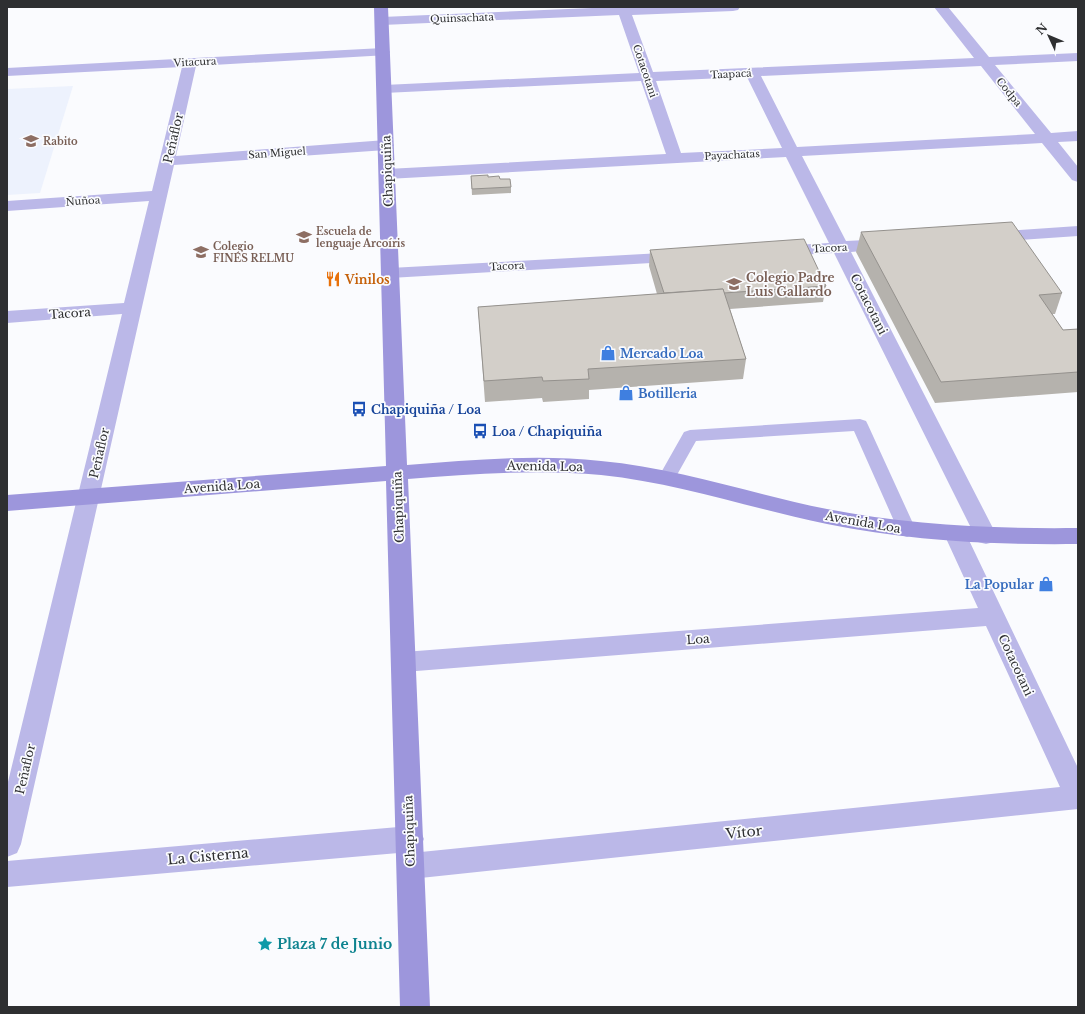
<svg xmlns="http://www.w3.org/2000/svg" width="1085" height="1014" viewBox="0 0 1085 1014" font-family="'Libre Baskerville',serif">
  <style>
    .built { fill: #edf2fd }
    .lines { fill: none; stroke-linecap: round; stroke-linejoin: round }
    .lane { fill: #bbb8e8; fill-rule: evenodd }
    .street { fill: #bbb8e8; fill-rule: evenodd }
    .secondary { fill: #9d96dc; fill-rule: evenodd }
    .wall { fill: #b5b2ad }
    .building { fill: #d3cfc9; stroke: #94918d }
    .labels { text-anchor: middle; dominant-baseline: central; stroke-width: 3.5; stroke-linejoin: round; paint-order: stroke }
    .far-street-label { font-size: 10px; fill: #2e2f31; stroke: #fafbfe }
    .far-education-label { font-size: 10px; font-weight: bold; fill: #785e54; stroke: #fafbfe; text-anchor: start }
    .street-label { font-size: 12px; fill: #2e2f31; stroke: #fafbfe }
    .education-label { font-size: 12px; font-weight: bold; fill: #785e54; stroke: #fafbfe; text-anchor: start }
    .food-label { font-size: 12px; font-weight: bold; fill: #c56008; stroke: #fafbfe; text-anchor: start }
    .shop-label { font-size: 12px; font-weight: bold; fill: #366cbe; stroke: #fafbfe; text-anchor: start }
    .transit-label { font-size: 12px; font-weight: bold; fill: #164399; stroke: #fafbfe; text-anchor: start }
    .near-street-label { font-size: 14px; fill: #2e2f31; stroke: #fafbfe }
    .near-culture-label { font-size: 14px; font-weight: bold; fill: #0d838f; stroke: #fafbfe; text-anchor: start }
  </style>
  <rect width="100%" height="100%" fill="#fafbfe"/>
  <polygon class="built" points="73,86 40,193 7,195 7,89"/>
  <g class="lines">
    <polygon class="lane" points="860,419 866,421 868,425 916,530 913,535 907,537 901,535 898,530 854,431 696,441 673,482 667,484 661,482 658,478 684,432 690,430"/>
    <g class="street">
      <path d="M616 7H740L738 10 733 11 632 15 653 72 974 58 934 7H948L989 57 1078 53V61L995 65 1051 133 1078 131V141L1058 142 1078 167V182L1072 180 1042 143 802 156 846 241 887 239 893 240 896 244 893 248 851 252 997 536 994 542 986 544 978 542 975 536 834 253 778 256 772 255 769 251 772 247 778 246 829 243 786 157 387 179 381 177 379 174 381 171 387 169 666 154 641 81 384 93 379 92 377 89 379 86 384 85 639 73 619 15 382 25 377 24 375 21 377 18 382 17ZM981 66 1035 134 797 147 761 76ZM747 77 782 148 681 153 656 81Z"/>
      <polygon points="383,48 388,49 390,52 388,55 196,66 176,156 386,140 391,142 394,145 391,148 386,150 174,165 21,844 17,853 7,857 7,786 122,314 7,323 7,311 124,303 149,201 7,211 7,201 152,191 182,67 7,76 7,68"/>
      <polygon points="1078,226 1078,236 991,242 985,241 982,237 985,233 991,232"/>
      <polygon points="680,252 686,253 689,257 686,261 390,278 384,277 381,273 384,269 390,268"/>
      <polygon points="955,526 963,528 966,534 1078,768 1078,809 411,879 401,875 397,866 401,857 411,853 1060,787 986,626 404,672 395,669 392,662 395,655 404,652 978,608 944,534 947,528"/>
      <polygon points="410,826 420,830 424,839 420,848 410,852 7,887 7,861"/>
    </g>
    <path class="secondary" d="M374 7H388L407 465C472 460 536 454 601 461 678 468 752 494 827 509 910 525 994 529 1078 528V544C994 545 910 541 827 524 752 509 679 483 601 475 537 469 472 474 408 479L430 1007H400L386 481 7 511V495L386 466Z"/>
  </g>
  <g class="wall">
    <polygon points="471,176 488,177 500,179 511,187 511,193 472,195"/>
    <polygon points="861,232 1062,293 1055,314 1052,314 1063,330 1078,329 1078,392 935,403 856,252"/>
    <polygon points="650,250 826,286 823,302 730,309 746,359 743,379 589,390 589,399 543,402 542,398 485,402 478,307 657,294 649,266"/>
  </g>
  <g class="building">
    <polygon points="488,175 488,177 499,176 500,179 510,179 511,187 472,189 471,176"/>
    <polygon points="1012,222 1062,293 1039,295 1063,330 1078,329 1078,372 941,382 861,232"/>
    <polygon points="804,239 826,286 724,293 723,289 664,293 650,250"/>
    <polygon points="723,289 746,359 588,369 589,379 543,381 542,377 484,381 478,307"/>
  </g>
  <defs>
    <g id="school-bare" transform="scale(1.2)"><path d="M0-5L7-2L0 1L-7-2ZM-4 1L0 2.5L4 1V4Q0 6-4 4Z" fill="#8d6e63" stroke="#fafbfe" stroke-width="2.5" paint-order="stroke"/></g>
    <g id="restaurant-bare" transform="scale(1.2)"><path d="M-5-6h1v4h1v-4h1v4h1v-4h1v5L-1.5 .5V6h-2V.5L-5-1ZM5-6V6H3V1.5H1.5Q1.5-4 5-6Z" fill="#e8710a" stroke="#fafbfe" stroke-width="2.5" paint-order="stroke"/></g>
    <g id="shop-bare" transform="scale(1.2)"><path d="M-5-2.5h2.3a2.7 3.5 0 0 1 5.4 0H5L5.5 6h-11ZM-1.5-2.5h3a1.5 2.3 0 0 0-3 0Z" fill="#3f7fe0" stroke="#fafbfe" stroke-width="2.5" paint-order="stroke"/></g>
    <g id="bus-bare" transform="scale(1.2)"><path d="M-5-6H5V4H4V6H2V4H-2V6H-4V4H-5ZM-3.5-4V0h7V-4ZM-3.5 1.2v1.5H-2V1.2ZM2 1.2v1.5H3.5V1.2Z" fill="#1a4fb4" stroke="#fafbfe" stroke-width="2.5" paint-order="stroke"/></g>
    <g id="sight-bare" transform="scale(1.2)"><path d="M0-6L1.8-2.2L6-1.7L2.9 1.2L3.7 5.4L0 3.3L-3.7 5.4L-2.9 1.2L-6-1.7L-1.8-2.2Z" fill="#0f9aa8" stroke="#fafbfe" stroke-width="2.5" paint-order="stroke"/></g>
  </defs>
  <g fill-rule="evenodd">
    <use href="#school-bare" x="31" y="141"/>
    <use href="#school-bare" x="304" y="237"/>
    <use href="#school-bare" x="201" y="252"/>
    <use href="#restaurant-bare" x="333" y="279"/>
    <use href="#school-bare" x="734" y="284"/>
    <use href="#shop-bare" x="608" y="353"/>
    <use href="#shop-bare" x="626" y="393"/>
    <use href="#bus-bare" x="359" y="409"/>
    <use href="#bus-bare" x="480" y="431"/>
    <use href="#shop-bare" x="1046" y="584"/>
    <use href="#sight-bare" x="265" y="944"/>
  </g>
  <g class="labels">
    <g class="far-street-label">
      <text transform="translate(462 18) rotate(-2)">Quinsachata</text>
      <text transform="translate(195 62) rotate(-3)">Vitacura</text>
      <text transform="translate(645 71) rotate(71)">Cotacotani</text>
      <text transform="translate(731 74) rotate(-3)">Taapacá</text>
      <text transform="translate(1009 92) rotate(51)">Codpa</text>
      <text transform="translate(277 153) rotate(-4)">San Miguel</text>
      <text transform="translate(732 155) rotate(-3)">Payachatas</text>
      <text transform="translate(83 201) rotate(-4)">Ñuñoa</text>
      <text transform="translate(830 248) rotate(-3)">Tacora</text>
      <text transform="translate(507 266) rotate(-3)">Tacora</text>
    </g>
    <g class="far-education-label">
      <text x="43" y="141">Rabito</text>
      <text x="316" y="231">Escuela de<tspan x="316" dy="12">lenguaje Arcoíris</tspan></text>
      <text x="213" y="246">Colegio<tspan x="213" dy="12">FINÉS RELMU</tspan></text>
    </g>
    <g class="street-label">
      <text transform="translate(173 138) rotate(-77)">Peñaflor</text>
      <text transform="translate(387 171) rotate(-92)">Chapiquiña</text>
      <text transform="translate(869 304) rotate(63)">Cotacotani</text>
      <text transform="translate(70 313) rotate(-4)">Tacora</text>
      <text transform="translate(99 453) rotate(-77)">Peñaflor</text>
      <text transform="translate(545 466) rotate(1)">Avenida Loa</text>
      <text transform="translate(222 486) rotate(-4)">Avenida Loa</text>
      <text transform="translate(398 507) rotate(-92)">Chapiquiña</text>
      <text transform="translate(863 522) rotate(10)">Avenida Loa</text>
      <text transform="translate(698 639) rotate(-4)">Loa</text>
      <text transform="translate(1016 665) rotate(65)">Cotacotani</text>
      <text transform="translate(25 769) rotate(-77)">Peñaflor</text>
      <text transform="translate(409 831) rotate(-92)">Chapiquiña</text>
    </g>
    <g class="education-label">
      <text x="746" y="277">Colegio Padre<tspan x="746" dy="14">Luis Gallardo</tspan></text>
    </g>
    <g class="food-label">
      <text x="345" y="279">Vinilos</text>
    </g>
    <g class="shop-label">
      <text x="620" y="353">Mercado Loa</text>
      <text x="638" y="393">Botilleria</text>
      <text x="1034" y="584" text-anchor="end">La Popular</text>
    </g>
    <g class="transit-label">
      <text x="371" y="409">Chapiquiña / Loa</text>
      <text x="492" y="431">Loa / Chapiquiña</text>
    </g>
    <g class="near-street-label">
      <text transform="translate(744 832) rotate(-6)">Vítor</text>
      <text transform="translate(208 856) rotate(-5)">La Cisterna</text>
    </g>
    <g class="near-culture-label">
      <text x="277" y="944">Plaza 7 de Junio</text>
    </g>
  </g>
  <rect width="1085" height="1014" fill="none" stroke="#2e2f31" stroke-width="16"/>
  <g transform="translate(1049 36) rotate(314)" stroke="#fafbfe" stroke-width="3" paint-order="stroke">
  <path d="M0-3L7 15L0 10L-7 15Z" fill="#2e2f31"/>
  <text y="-6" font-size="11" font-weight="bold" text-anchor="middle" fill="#2e2f31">N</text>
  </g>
</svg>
